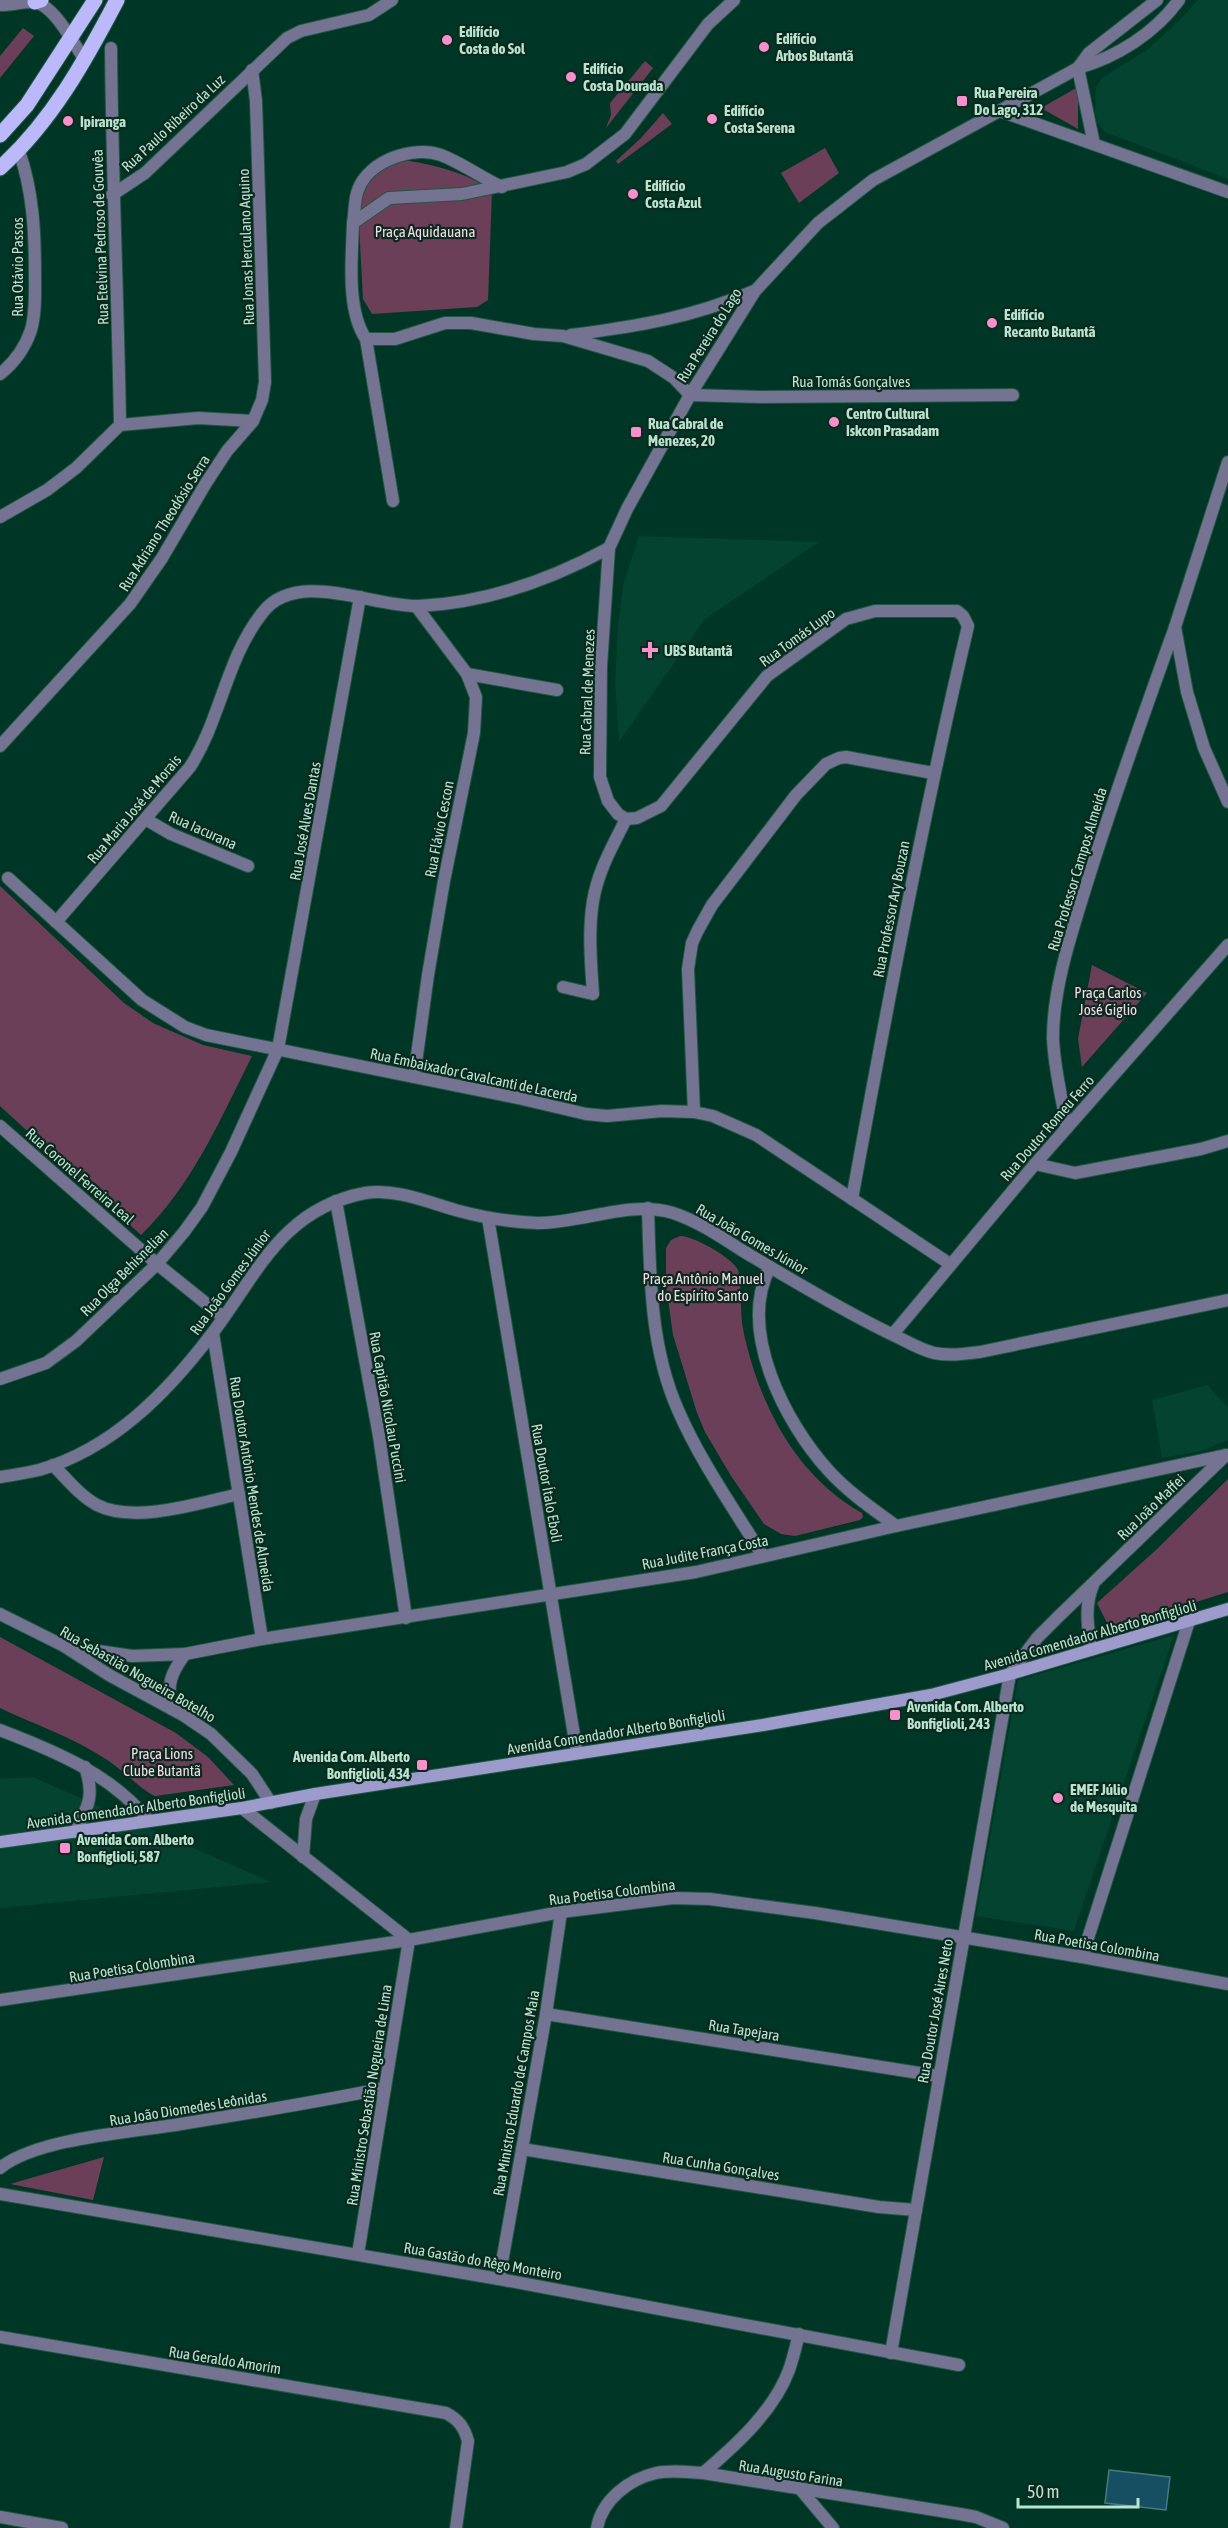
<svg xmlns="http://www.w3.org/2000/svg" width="1228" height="2528" viewBox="0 0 1228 2528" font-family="'Asap Condensed',sans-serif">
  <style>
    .built { fill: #04432f }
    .green { fill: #6c3f58 }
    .water { fill: #164e62; stroke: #467b83; stroke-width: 1.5 }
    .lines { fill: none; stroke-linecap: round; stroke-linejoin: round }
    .minor-casing { stroke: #215544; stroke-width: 14 }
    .tertiary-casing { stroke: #215544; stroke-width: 14 }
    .secondary-casing { stroke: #215544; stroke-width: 14 }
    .primary-casing { stroke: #215544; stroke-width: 17 }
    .minor { stroke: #747392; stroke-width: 12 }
    .tertiary { stroke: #747392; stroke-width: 12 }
    .secondary { stroke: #9c9bcc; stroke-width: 12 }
    .primary { stroke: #bbb9f9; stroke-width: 15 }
    .poi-dot { fill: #f890cb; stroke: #0b291e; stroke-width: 2 }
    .labels { text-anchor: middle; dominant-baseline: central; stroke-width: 4.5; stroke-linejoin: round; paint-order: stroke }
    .poi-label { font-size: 15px; font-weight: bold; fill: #b7e3cf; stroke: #0b291e; text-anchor: start }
    .street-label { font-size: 15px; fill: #b7e3cf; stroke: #0b291e }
    .park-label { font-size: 15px; fill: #f2dce7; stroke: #0b291e }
  </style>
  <rect width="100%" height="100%" fill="#003625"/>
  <g class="built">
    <polygon points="1198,0 1228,0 1228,179 1105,132 1097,122 1095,112 1096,87 1102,78 1148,49 1179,21"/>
    <polygon points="639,536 819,542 705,619 619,742 615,682 618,626 623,585"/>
    <polygon points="1207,1385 1228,1407 1228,1440 1201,1451 1162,1458 1152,1400"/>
    <polygon points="1174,1635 1074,1931 976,1916 1018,1680"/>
    <polygon points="33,1777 271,1882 0,1908 0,1779"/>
  </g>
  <g class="green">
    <polygon points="23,28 34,36 0,78 0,56"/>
    <polygon points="645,61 653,68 606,128 611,115 610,103"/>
    <polygon points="1078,87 1078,129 1041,108"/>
    <polygon points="663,113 672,124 618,164 616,161 641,138"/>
    <polygon points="825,148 839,173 799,203 781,173"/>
    <path d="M405 160C438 166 465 172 492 191L488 300 477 307 372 314 363 299 359 226 360 199 374 173Z"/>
    <path d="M0 886 124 1003 153 1023 203 1045 252 1056C221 1118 192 1186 141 1235L0 1106Z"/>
    <polygon points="1092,965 1147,993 1082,1067 1078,1039"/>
    <path d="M680 1236C692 1235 733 1258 738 1270 742 1282 740 1313 743 1329 758 1402 795 1476 862 1513L863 1517 860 1520 795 1536 781 1534 764 1524 731 1476 705 1432 697 1413 673 1335 666 1285V1248L671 1240Z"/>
    <polygon points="1228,1479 1228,1592 1110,1629 1097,1603 1157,1549"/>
    <path d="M0 1637 176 1733 208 1757 234 1785 155 1796C142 1791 120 1767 104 1758 70 1736 36 1725 0 1708Z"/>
    <polygon points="104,2157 93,2200 10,2184"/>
  </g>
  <polygon class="water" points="1109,2470 1170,2477 1166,2510 1105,2503"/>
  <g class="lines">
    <g class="minor-casing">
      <g id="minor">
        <path d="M0 5C11 5 22 2 33 2 53 3 75 45 85 61"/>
        <path d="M111 48C112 174 118 299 120 425"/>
        <polyline points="1000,111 1228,192"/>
        <polyline points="1094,144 1078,68 1089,53 1157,0"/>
        <polyline points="112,195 145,173 287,38 301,31 369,15 392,0"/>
        <path d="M353 223C355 212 354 200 358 190 368 161 413 145 441 155 462 163 482 178 502 187"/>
        <path d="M571 335C638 326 691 318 754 291"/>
        <path d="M366 339H395L445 323H471L534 334 563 336 648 361 674 378 690 395 755 291 818 223 873 180 1078 68C1117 57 1155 33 1179 0"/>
        <path d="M0 374C15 362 25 348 31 330 36 313 35 292 35 274 35 232 33 191 19 151"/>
        <polyline points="1228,462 1175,627 1187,692 1204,748 1228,802"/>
        <path d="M393 501 366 339C346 310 352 257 353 223L389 198 462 194 567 172 586 164 625 134 708 24 734 0"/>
        <polyline points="0,517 47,490 76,468 120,425 198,418 253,421"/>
        <polyline points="467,674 557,690"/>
        <polyline points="0,746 130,604 162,558 206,483 227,451 253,421 262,400 265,382 256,101 252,70"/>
        <path d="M626 819 637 818 661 806 767 676 846 619 875 611H957L963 616 968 626C923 816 887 1007 852 1199"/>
        <polyline points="626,819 618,814 608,801 600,777 601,666 609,548 627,509 690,395 761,397 1013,395"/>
        <polyline points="147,820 171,834 248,866"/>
        <polyline points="8,878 142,1000 185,1027 206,1035 518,1098 586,1114 607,1116 662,1111 694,1112 713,1116 756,1135 950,1264"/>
        <path d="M56 922 190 767C221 719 226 658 263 612 298 568 374 608 419 606 487 603 550 580 609 548"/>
        <path d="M563 987 593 994C591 963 588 932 593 901 598 871 613 845 626 819"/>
        <polyline points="414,1077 428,975 444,881 474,733 476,697 467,674 416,606"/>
        <polyline points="694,1112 688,969 692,943 698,930 712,905 796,795 826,764 839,758 846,757 933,773"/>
        <polyline points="0,1126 157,1264 223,1317"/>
        <path d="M1067 1128C1062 1098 1054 1068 1053 1038 1053 987 1071 935 1086 886 1113 799 1144 713 1175 627"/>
        <polyline points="1035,1164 1075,1173 1201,1149 1228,1141"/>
        <polyline points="336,1201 379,1436 406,1618"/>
        <path d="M648 1208C650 1276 650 1347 678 1410 700 1461 734 1509 763 1556"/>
        <polyline points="488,1218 577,1753"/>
        <path d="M770 1267C737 1330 785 1423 829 1471 848 1492 873 1509 896 1526"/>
        <polyline points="213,1333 262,1639"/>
        <polyline points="893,1334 1035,1164 1228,945"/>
        <polyline points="0,1379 46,1363 76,1341 157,1264 184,1232 202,1207 231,1152 278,1049 360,597"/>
        <path d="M53 1465C66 1478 80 1496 97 1505 134 1524 200 1503 239 1494"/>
        <path d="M0 1477C13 1475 26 1473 39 1470 112 1449 166 1394 211 1335 257 1275 281 1209 365 1193 396 1188 430 1203 459 1211 485 1218 511 1222 538 1223 583 1223 629 1200 673 1213 698 1221 721 1237 743 1251 790 1279 838 1308 887 1332 903 1339 918 1349 934 1353 949 1356 964 1354 980 1352L1228 1300"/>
        <polyline points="0,1614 64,1646 109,1675 183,1715 211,1734 252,1774 271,1803"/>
        <polyline points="64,1646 132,1656 185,1654 262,1639 696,1572 896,1526 1226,1455"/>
        <path d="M1091 1650C1088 1627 1084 1607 1093 1585"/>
        <path d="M172 1709C166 1685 171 1673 185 1654"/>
        <path d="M0 1730C55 1751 111 1774 149 1821"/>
        <polyline points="242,1808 409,1940"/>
        <path d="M75 1832C88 1807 95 1796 85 1767"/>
        <polyline points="303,1857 306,1819 315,1794"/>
        <polyline points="1082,1957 1189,1621"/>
        <polyline points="0,2000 409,1940 561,1912 673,1898 710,1899 815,1913 1082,1957 1228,1984"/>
        <polyline points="546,2014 938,2076"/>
        <polyline points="522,2149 879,2207 916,2210"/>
        <path d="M0 2168C37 2138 133 2132 181 2124 250 2113 317 2102 385 2088"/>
        <polyline points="0,2194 499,2279 959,2365"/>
        <polyline points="358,2254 409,1940"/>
        <polyline points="499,2279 546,2014 561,1912"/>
        <path d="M0 2337 446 2413C459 2420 464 2427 468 2441L456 2528"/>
        <polyline points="891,2353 1010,1674 1037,1638 1059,1616 1226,1455"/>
        <path d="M703 2473C735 2446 774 2411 789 2370 793 2359 796 2346 799 2334"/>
        <polyline points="801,2490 833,2528"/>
      </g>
    </g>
    <g class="tertiary-casing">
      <g id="tertiary">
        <polyline points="0,2517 62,2528"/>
        <path d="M597 2528C602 2500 629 2479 656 2473 671 2470 687 2472 703 2473L960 2514 976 2517 1003 2528"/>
      </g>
    </g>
    <g class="secondary-casing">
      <polyline id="secondary" points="0,1842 242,1808 315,1794 763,1725 931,1695 1010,1674 1228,1609"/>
    </g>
    <g class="primary-casing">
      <g id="primary">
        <polyline points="35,2 41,0"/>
        <polyline points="0,135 27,105 95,0"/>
        <path d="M0 168C52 121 85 61 117 0"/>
      </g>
    </g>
    <use href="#minor" class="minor"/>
    <use href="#tertiary" class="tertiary"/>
    <use href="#secondary" class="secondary"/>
    <use href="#primary" class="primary"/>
  </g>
  <g class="poi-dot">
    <circle cx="447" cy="40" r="6"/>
    <circle cx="764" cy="47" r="6"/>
    <circle cx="571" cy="77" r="6"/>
    <rect x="956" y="95" width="12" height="12" rx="3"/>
    <circle cx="712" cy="119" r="6"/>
    <circle cx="68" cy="121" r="6"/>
    <circle cx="633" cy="194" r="6"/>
    <circle cx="992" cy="323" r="6"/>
    <circle cx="834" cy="422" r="6"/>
    <rect x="630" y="426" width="12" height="12" rx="3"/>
    <path d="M647 641h6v6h6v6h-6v6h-6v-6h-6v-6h6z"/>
    <rect x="889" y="1709" width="12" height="12" rx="3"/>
    <rect x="416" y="1759" width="12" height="12" rx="3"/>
    <circle cx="1058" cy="1798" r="6"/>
    <rect x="59" y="1842" width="12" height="12" rx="3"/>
  </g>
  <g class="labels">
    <g class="poi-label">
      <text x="459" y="31">Edifício<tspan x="459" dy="17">Costa do Sol</tspan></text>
      <text x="776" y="38">Edifício<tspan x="776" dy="17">Arbos Butantã</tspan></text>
      <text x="583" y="68">Edifício<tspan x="583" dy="17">Costa Dourada</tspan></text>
      <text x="974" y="92">Rua Pereira<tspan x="974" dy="17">Do Lago, 312</tspan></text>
      <text x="724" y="110">Edifício<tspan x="724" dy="17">Costa Serena</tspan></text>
      <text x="80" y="121">Ipiranga</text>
      <text x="645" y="185">Edifício<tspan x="645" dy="17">Costa Azul</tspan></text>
      <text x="1004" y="314">Edifício<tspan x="1004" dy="17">Recanto Butantã</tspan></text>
      <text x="846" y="413">Centro Cultural<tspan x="846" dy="17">Iskcon Prasadam</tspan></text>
      <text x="648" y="423">Rua Cabral de<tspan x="648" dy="17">Menezes, 20</tspan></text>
      <text x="664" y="650">UBS Butantã</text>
      <text x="907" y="1706">Avenida Com. Alberto<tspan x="907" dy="17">Bonfiglioli, 243</tspan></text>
      <text x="410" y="1756" text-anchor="end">Avenida Com. Alberto<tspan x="410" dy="17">Bonfiglioli, 434</tspan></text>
      <text x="1070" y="1789">EMEF Júlio<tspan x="1070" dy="17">de Mesquita</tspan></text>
      <text x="77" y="1839">Avenida Com. Alberto<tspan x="77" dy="17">Bonfiglioli, 587</tspan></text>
    </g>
    <g class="street-label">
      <text transform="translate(173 123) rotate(-43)">Rua Paulo Ribeiro da Luz</text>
      <text transform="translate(100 237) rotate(-92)">Rua Etelvina Pedroso de Gouvêa</text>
      <text transform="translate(246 247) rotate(-92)">Rua Jonas Herculano Aquino</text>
      <text transform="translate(17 267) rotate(-90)">Rua Otávio Passos</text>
      <text transform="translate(709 335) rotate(-58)">Rua Pereira do Lago</text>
      <text x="851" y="381">Rua Tomás Gonçalves</text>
      <text transform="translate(164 523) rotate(-58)">Rua Adriano Theodósio Serra</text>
      <text transform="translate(797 637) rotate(-36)">Rua Tomás Lupo</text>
      <text transform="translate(587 692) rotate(-88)">Rua Cabral de Menezes</text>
      <text transform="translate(134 809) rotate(-50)">Rua Maria José de Morais</text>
      <text transform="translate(305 821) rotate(-80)">Rua José Alves Dantas</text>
      <text transform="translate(439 829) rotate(-79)">Rua Flávio Cescon</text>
      <text transform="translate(203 830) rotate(24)">Rua Iacurana</text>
      <text transform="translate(1077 869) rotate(-73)">Rua Professor Campos Almeida</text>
      <text transform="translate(891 909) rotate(-79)">Rua Professor Ary Bouzan</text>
      <text transform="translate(474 1075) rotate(12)">Rua Embaixador Cavalcanti de Lacerda</text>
      <text transform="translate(1047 1128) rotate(-49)">Rua Doutor Romeu Ferro</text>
      <text transform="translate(80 1176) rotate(41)">Rua Coronel Ferreira Leal</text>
      <text transform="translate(752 1239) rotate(30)">Rua João Gomes Júnior</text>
      <text transform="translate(124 1272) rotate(-45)">Rua Olga Behisnelian</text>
      <text transform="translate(230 1282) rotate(-54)">Rua João Gomes Júnior</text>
      <text transform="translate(388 1407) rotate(80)">Rua Capitão Nicolau Puccini</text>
      <text transform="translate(547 1483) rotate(80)">Rua Doutor Ítalo Eboli</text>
      <text transform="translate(252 1484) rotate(81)">Rua Doutor Antônio Mendes de Almeida</text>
      <text transform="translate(1151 1507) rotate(-44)">Rua João Maffei</text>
      <text transform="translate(705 1552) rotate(-11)">Rua Judite França Costa</text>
      <text transform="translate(1090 1635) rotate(-16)">Avenida Comendador Alberto Bonfiglioli</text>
      <text transform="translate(138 1674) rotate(30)">Rua Sebastião Nogueira Botelho</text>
      <text transform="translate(616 1732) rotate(-9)">Avenida Comendador Alberto Bonfiglioli</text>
      <text transform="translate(136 1808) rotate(-8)">Avenida Comendador Alberto Bonfiglioli</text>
      <text transform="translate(612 1892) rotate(-7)">Rua Poetisa Colombina</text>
      <text transform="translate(1097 1945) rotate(10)">Rua Poetisa Colombina</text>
      <text transform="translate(132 1967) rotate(-9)">Rua Poetisa Colombina</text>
      <text transform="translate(935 2011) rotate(-80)">Rua Doutor José Aires Neto</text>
      <text transform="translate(744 2030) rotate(9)">Rua Tapejara</text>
      <text transform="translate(516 2093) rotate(-80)">Rua Ministro Eduardo de Campos Maia</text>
      <text transform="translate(369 2095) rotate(-81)">Rua Ministro Sebastião Nogueira de Lima</text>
      <text transform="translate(188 2108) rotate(-9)">Rua João Diomedes Leônidas</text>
      <text transform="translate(721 2166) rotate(9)">Rua Cunha Gonçalves</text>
      <text transform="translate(483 2261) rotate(10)">Rua Gastão do Rêgo Monteiro</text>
      <text transform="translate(225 2360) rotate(9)">Rua Geraldo Amorim</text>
      <text transform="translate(791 2473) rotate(9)">Rua Augusto Farina</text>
    </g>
    <g class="park-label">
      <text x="425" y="231">Praça Aquidauana</text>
      <text x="1108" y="992">Praça Carlos<tspan x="1108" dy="17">José Giglio</tspan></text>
      <text x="703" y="1278">Praça Antônio Manuel<tspan x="703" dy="17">do Espírito Santo</tspan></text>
      <text x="162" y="1753">Praça Lions<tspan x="162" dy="17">Clube Butantã</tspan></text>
    </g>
  </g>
  <path d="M1018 2498v9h120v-9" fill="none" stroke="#b7e3cf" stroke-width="3"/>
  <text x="1027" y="2498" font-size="18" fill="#b7e3cf" stroke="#0b291e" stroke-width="4.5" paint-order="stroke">50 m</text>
</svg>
